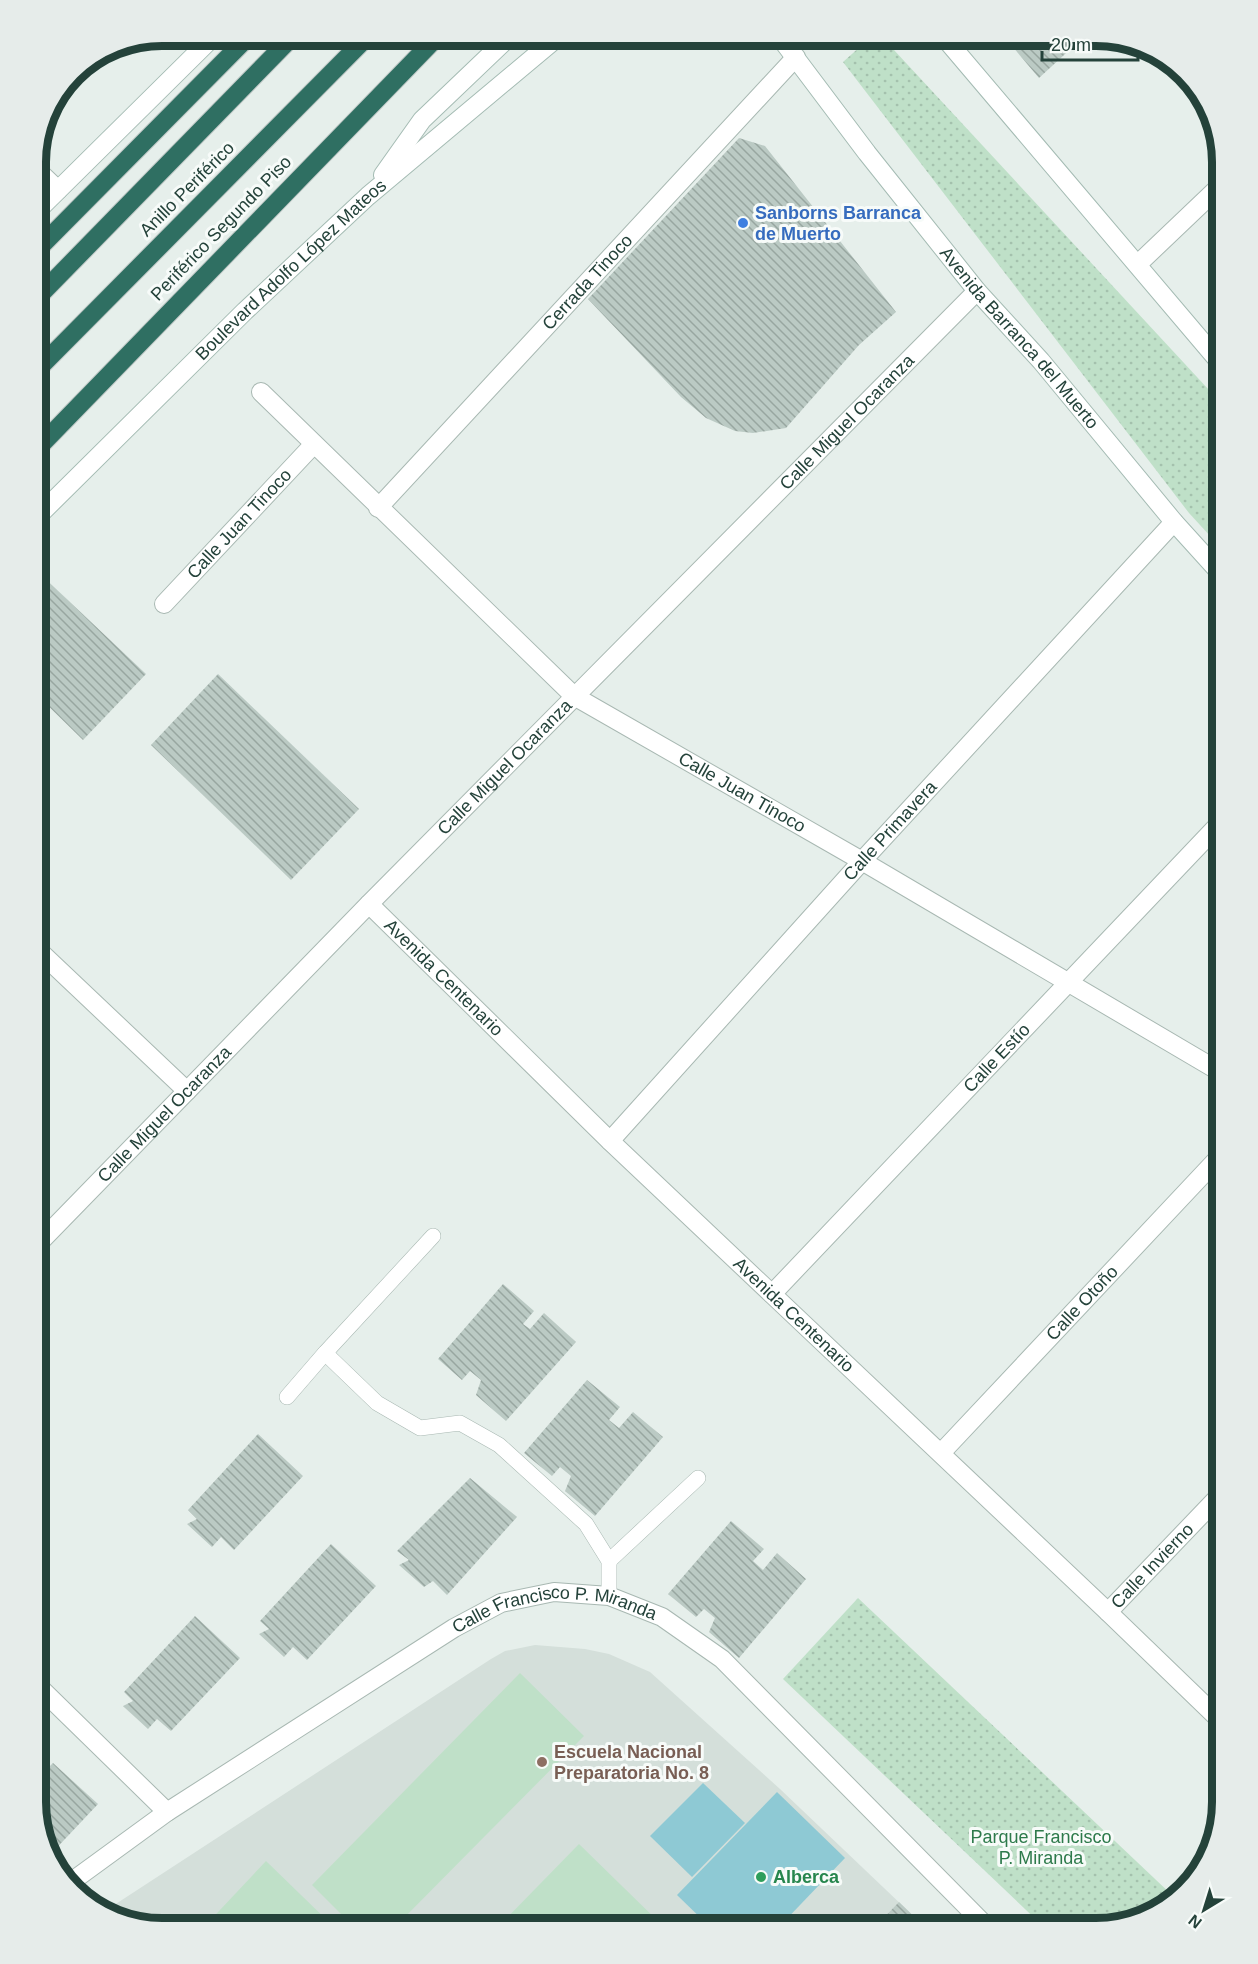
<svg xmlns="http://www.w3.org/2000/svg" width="1258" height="1964" viewBox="0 0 1258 1964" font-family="Helvetica,sans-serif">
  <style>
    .built { fill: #d4dfda }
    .grass { fill: url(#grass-dots) }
    .garden { fill: #bfe0c8 }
    .water { fill: #8ec9d4 }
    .building { fill: url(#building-back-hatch) }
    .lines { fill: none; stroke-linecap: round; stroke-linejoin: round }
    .service-casing { stroke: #a8b8b2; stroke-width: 16 }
    .minor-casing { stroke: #a8b8b2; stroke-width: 20 }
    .tertiary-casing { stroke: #a8b8b2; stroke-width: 20 }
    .secondary-casing { stroke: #a4bbb3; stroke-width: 20 }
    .motorway-casing { stroke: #c2cac8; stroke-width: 20 }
    .service { stroke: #fff; stroke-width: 15 }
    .minor { stroke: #fff; stroke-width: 18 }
    .tertiary { stroke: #fff; stroke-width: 18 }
    .secondary { stroke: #fff; stroke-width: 18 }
    .motorway { stroke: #2f6f62; stroke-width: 18 }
    .shop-dot { fill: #3f7fe0; stroke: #f7fbf9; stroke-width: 2 }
    .education-dot { fill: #8d6e63; stroke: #f7fbf9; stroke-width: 2 }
    .leisure-dot { fill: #2e9e5b; stroke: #f7fbf9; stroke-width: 2 }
    .labels { text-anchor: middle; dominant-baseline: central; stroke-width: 6; stroke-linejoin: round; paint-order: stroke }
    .street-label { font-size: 18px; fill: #24423a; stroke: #f7fbf9 }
    .shop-label { font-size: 18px; font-weight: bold; fill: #366cbe; stroke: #f7fbf9; text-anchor: start }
    .education-label { font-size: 18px; font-weight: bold; fill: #785e54; stroke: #f7fbf9; text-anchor: start }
    .park-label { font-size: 18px; fill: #2d7a4b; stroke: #f7fbf9 }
    .leisure-label { font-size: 18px; font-weight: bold; fill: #27864d; stroke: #f7fbf9; text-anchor: start }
    .rim { fill: none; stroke: #24423a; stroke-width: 8 }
  </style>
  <defs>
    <pattern id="grass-dots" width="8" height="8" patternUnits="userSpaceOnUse" patternTransform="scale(1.5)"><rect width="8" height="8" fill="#bfe0c8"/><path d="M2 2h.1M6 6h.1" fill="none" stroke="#a4c1ad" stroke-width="1.8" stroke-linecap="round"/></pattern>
    <pattern id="building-back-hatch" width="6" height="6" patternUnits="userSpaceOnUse" patternTransform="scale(1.5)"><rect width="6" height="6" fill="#bbcac4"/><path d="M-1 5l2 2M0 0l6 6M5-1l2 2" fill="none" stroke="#98a6a0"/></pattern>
  </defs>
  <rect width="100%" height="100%" fill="#e6efeb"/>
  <polygon class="built" points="535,1645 585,1649 609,1654 650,1672 780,1789 926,1928 155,1928 105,1911 491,1659 505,1651"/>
  <g class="grass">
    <polygon points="872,36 881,36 1222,404 1222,549 1189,513 843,62"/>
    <polygon points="858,1598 1173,1896 1151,1915 1095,1928 1045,1928 783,1679"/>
  </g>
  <g class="garden">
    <polygon points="520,1673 584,1736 394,1928 355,1928 312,1885"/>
    <polygon points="579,1844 665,1928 497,1928"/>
    <polygon points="266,1861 335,1928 203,1928"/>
  </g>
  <g class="water">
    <polygon points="703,1783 745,1823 692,1877 650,1836"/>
    <polygon points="777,1792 845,1858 778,1928 711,1928 677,1895"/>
  </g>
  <g class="building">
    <polygon points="1022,36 1068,36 1076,44 1039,78 1012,46"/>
    <polygon points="739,138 765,146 896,312 859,345 786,428 753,433 735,431 706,418 681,397 588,299"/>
    <polygon points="36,570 146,674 83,740 36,694"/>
    <polygon points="218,674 359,809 291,880 151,745"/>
    <polygon points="503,1284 534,1311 523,1324 530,1329 544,1313 576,1342 506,1421 476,1395 481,1380 470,1371 462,1380 438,1359"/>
    <polygon points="587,1380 620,1407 609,1420 619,1428 633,1412 663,1437 595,1516 565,1491 571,1476 560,1467 552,1476 524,1453"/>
    <polygon points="258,1434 303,1476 234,1550 221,1537 212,1547 187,1524 197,1519 188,1510"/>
    <polygon points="470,1478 517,1517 447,1595 433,1581 424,1587 399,1565 409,1560 397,1551"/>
    <polygon points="731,1521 764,1549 753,1561 763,1570 777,1553 806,1579 739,1658 709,1632 715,1618 704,1609 696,1617 668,1594"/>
    <polygon points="331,1544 376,1586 307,1660 293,1647 284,1657 259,1634 269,1629 260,1621"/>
    <polygon points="195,1616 240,1658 171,1731 157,1719 148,1729 123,1706 133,1701 124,1692"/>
    <polygon points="53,1763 98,1804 49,1856 36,1801 36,1780"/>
    <polygon points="899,1902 926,1928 874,1928"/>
  </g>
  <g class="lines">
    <g class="service-casing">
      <g id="service">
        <polyline points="325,1353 377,1403 420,1428 460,1423 499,1445 586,1524 609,1561 609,1596"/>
        <polyline points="287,1397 325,1353 433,1236"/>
        <polyline points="609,1561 698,1478"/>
      </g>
    </g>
    <g class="minor-casing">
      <g id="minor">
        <polyline points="36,169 58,190"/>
        <polyline points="1138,264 1222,184"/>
        <path id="s1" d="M261 392 574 696 862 861 1222 1073"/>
        <path id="s2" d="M378 508 796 57"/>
        <path id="s3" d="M164 604 314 444"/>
        <path id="s4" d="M369 904 610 1141 1108 1612 1222 1722"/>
        <polyline points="36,948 187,1091"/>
        <path id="s5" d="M610 1141 862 861 1174 522"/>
        <path id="s6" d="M36 1246 369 904 977 291"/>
        <path id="s7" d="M772 1294 1222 821"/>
        <path id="s8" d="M941 1453 1222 1154"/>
        <path id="s9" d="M1108 1612 1222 1493"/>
        <polyline points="36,1684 167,1812"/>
      </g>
    </g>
    <g class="tertiary-casing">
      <g id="tertiary">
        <path id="s10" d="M71 1882 167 1812 454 1628 501 1603 554 1592 609 1596 662 1617 722 1659 988 1928"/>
      </g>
    </g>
    <g class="secondary-casing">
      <g id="secondary">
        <path id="s11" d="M779 36 867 153 977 291 1041 361 1174 522 1222 575"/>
        <polyline points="943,36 1222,365"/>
        <polyline points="383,175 422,120 510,36"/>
        <polyline points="36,212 214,36"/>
        <path id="s12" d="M36 518 245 311 368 196 559 36"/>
      </g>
    </g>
    <g class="motorway-casing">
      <g id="motorway">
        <polyline points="36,251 249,36"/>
        <polyline points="36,299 293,36"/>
        <polyline points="36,371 368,36"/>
        <polyline points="36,450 438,36"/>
      </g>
    </g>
    <use href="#service" class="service"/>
    <use href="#minor" class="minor"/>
    <use href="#tertiary" class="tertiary"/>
    <use href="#secondary" class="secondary"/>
    <use href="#motorway" class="motorway"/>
  </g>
  <circle class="shop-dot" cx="743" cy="223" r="6"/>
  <circle class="education-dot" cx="542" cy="1762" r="6"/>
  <circle class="leisure-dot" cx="761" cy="1877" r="6"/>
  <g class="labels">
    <g class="street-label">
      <text transform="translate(187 189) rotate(-45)">Anillo Periférico</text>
      <text transform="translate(221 228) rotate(-46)">Periférico Segundo Piso</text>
      <text stroke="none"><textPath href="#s12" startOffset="356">Boulevard Adolfo López Mateos</textPath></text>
      <text stroke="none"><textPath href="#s2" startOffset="308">Cerrada Tinoco</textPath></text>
      <text stroke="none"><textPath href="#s11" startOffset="386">Avenida Barranca del Muerto</textPath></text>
      <text stroke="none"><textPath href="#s6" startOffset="1156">Calle Miguel Ocaranza</textPath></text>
      <text stroke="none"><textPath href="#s3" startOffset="110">Calle Juan Tinoco</textPath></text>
      <text stroke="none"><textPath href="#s6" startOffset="670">Calle Miguel Ocaranza</textPath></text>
      <text stroke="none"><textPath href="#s1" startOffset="630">Calle Juan Tinoco</textPath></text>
      <text stroke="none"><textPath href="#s5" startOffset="418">Calle Primavera</textPath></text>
      <text stroke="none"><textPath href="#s4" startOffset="105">Avenida Centenario</textPath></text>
      <text stroke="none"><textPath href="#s7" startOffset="326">Calle Estío</textPath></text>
      <text stroke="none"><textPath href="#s6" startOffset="184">Calle Miguel Ocaranza</textPath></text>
      <text stroke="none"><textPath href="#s8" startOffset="206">Calle Otoño</textPath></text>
      <text stroke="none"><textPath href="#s4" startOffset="591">Avenida Centenario</textPath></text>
      <text stroke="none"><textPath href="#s9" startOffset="64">Calle Invierno</textPath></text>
      <text stroke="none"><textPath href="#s10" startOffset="566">Calle Francisco P. Miranda</textPath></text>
    </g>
    <g class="shop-label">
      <text x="755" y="213">Sanborns Barranca<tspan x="755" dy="21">de Muerto</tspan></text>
    </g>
    <g class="education-label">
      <text x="554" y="1752">Escuela Nacional<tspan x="554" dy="21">Preparatoria No. 8</tspan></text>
    </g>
    <g class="park-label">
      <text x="1041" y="1837">Parque Francisco<tspan x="1041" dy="21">P. Miranda</tspan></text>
    </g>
    <g class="leisure-label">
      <text x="773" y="1877">Alberca</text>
    </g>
  </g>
  <path d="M0 0H1258V1964H0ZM162 46H1096A116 116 0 0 1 1212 162V1802A116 116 0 0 1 1096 1918H162A116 116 0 0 1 46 1802V162A116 116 0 0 1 162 46Z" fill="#e6ecea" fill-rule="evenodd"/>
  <path class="rim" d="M162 46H1096A116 116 0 0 1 1212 162V1802A116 116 0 0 1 1096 1918H162A116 116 0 0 1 46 1802V162A116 116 0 0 1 162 46Z"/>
  <g transform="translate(1204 1910) rotate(218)" stroke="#f7fbf9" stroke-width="4.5" paint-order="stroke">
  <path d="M0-4.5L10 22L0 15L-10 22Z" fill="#24423a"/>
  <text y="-9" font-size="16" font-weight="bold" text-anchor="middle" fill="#24423a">N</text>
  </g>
  <path d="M1042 51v9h96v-9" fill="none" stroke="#24423a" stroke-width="3"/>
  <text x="1051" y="51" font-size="18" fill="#24423a" stroke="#f7fbf9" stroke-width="4.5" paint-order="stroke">20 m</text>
</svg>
